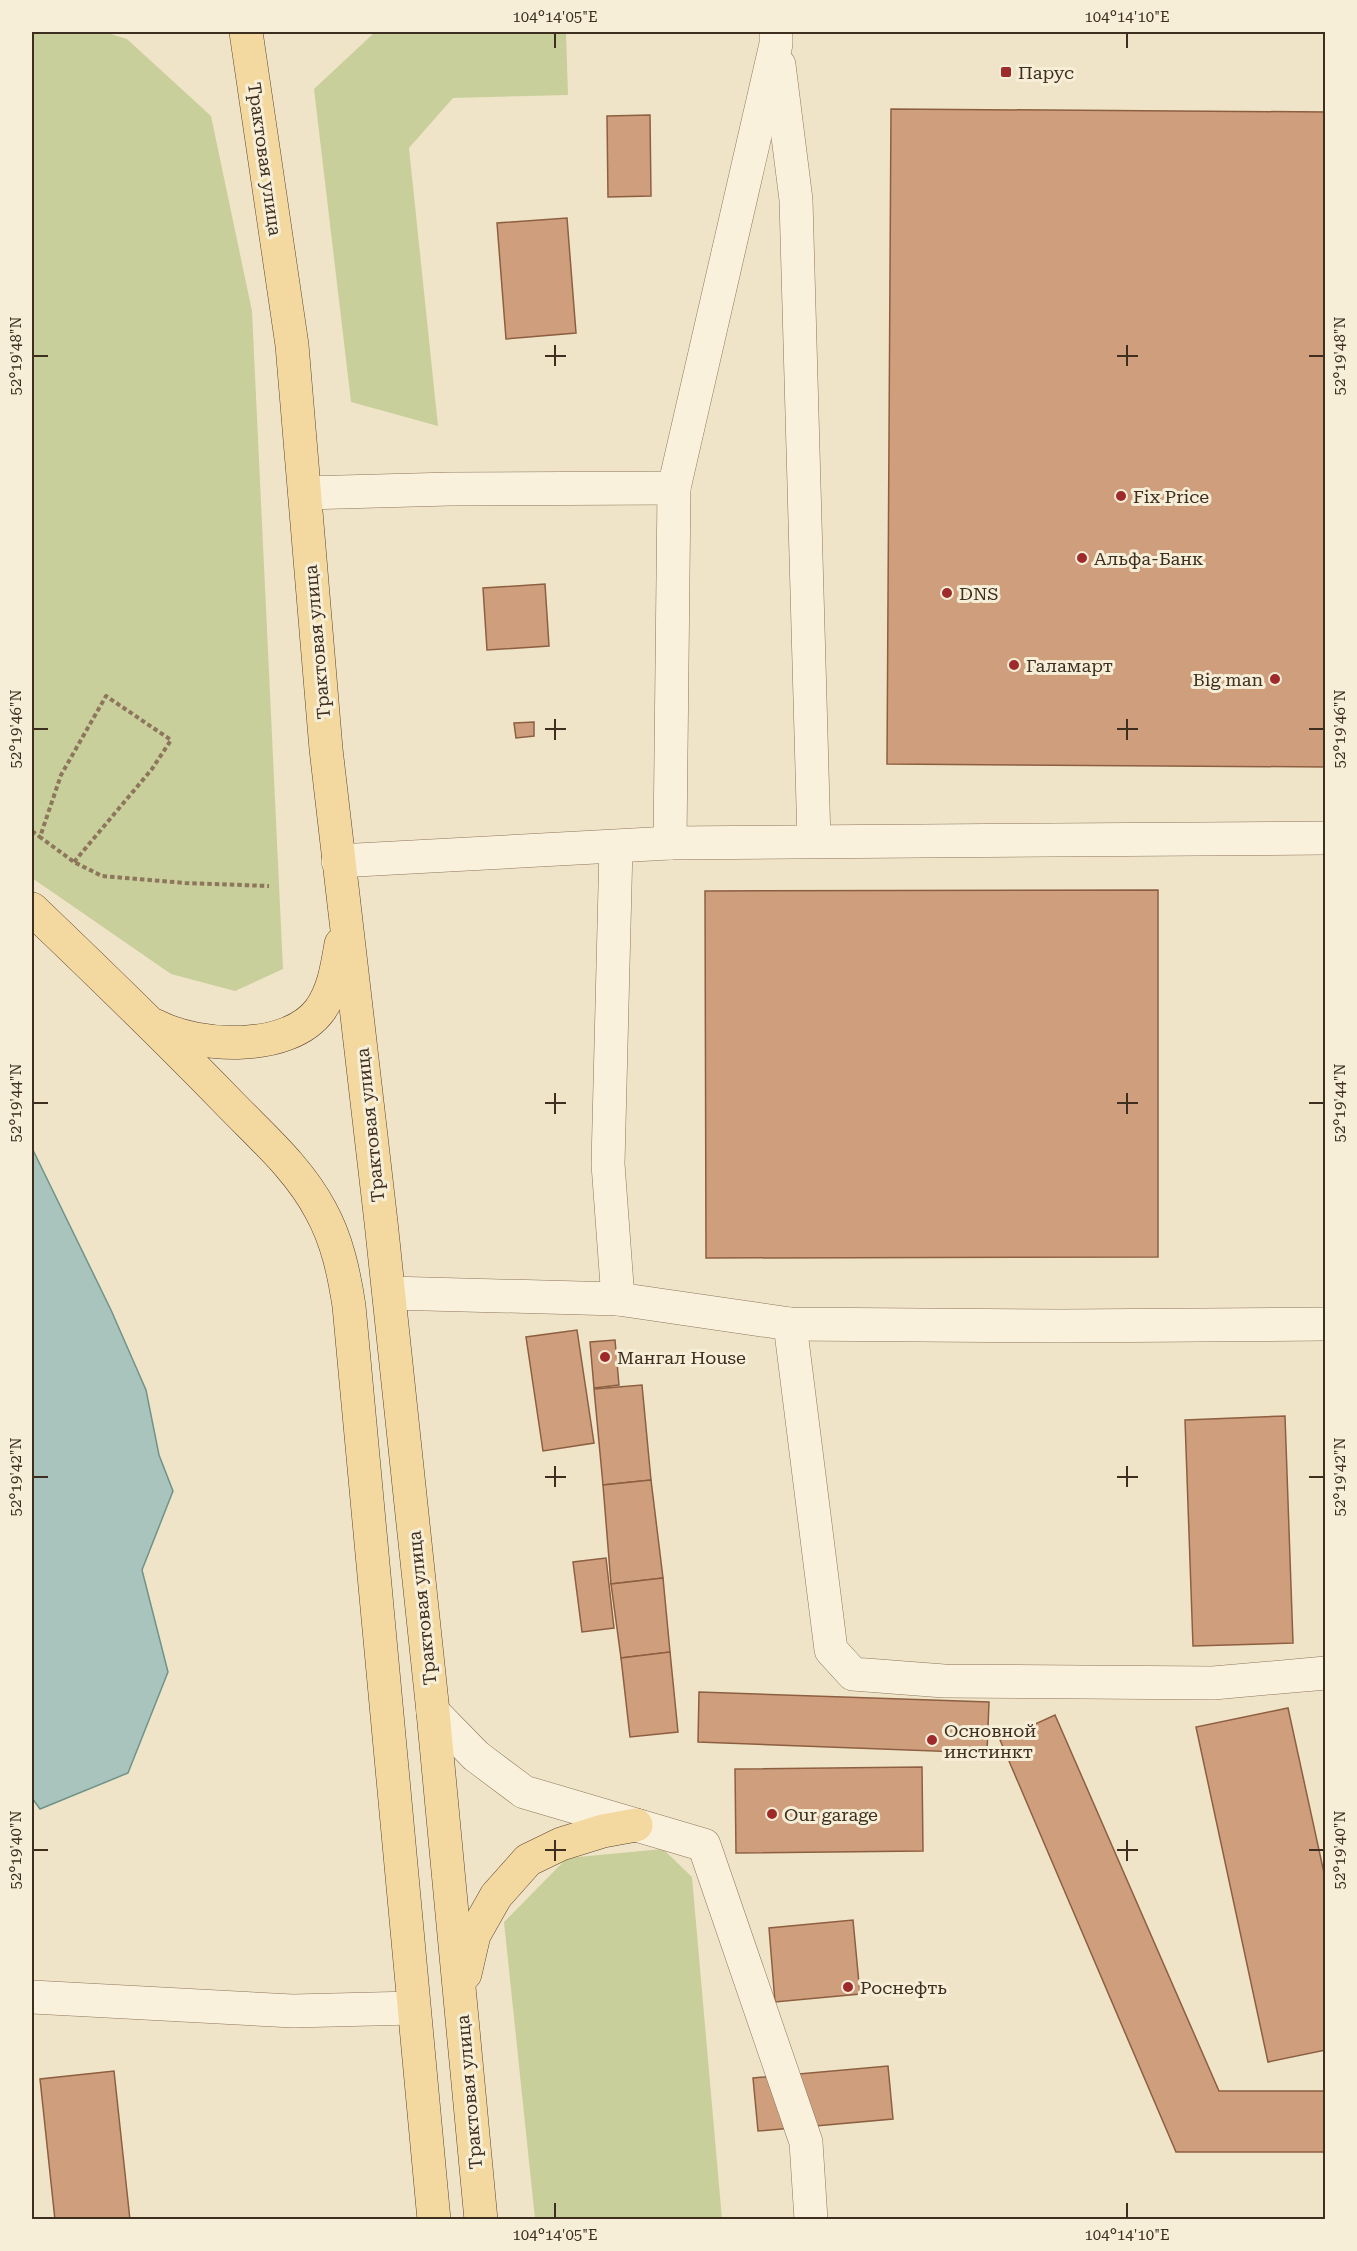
<svg xmlns="http://www.w3.org/2000/svg" width="1357" height="2251" viewBox="0 0 1357 2251" font-family="'Roboto Serif',serif">
  <style>
    .green { fill: #c9cf9b }
    .water { fill: #a9c4bc; stroke: #6f938a; stroke-width: 1.5 }
    .building { fill: #cf9f7d; stroke: #8d5f41; stroke-width: 1.5 }
    .lines { fill: none; stroke-linecap: round; stroke-linejoin: round }
    .minor-casing { stroke: #8d765c; stroke-width: 34 }
    .major-casing { stroke: #5b4430; stroke-width: 34 }
    .path { stroke: #8d765c; stroke-width: 4; stroke-dasharray: 4.5 3; stroke-linecap: butt }
    .minor { stroke: #faf1dc; stroke-width: 33 }
    .major { stroke: #f3d9a0; stroke-width: 33 }
    .ticks { fill: none; stroke: #3d2e20; stroke-width: 2 }
    .poi-dot { fill: #9e2a2b; stroke: #f7eed8; stroke-width: 2 }
    .labels { text-anchor: middle; dominant-baseline: central; stroke-width: 6; stroke-linejoin: round; paint-order: stroke }
    .poi-label { font-size: 18px; fill: #3d2e20; stroke: #f7eed8; text-anchor: start }
    .street-label { font-size: 18px; fill: #3d2e20; stroke: #f7eed8 }
    .neatline { fill: none; stroke: #3d2e20; stroke-width: 2 }
    .ticks-label { font-size: 15px; text-anchor: middle; fill: #3d2e20 }
  </style>
  <rect width="100%" height="100%" fill="#f0e4c8"/>
  <g class="green">
    <polygon points="32,32 104,32 127,39 211,116 252,311 283,969 235,991 171,974 32,878"/>
    <polygon points="375,32 566,32 568,95 453,98 409,148 438,426 351,402 314,89"/>
    <polygon points="663,1849 692,1877 722,2219 535,2219 504,1922 567,1858"/>
  </g>
  <polygon class="water" points="32,1148 111,1310 146,1390 159,1455 173,1491 142,1570 168,1672 128,1773 40,1809 32,1798"/>
  <g class="building">
    <polygon points="891,109 1326,112 1326,767 887,764"/>
    <polygon points="650,115 651,196 608,197 607,116"/>
    <polygon points="567,218 576,333 506,339 497,223"/>
    <polygon points="545,584 549,646 487,650 483,588"/>
    <polygon points="534,722 534,736 516,738 514,723"/>
    <polygon points="1158,890 1158,1257 706,1258 705,891"/>
    <polygon points="577,1330 594,1443 543,1451 526,1337"/>
    <polygon points="615,1340 619,1385 594,1388 590,1342"/>
    <polygon points="642,1385 651,1480 603,1485 594,1389"/>
    <polygon points="1285,1416 1293,1643 1193,1646 1185,1420"/>
    <polygon points="651,1480 663,1578 611,1584 603,1485"/>
    <polygon points="606,1558 614,1628 582,1632 573,1562"/>
    <polygon points="663,1578 670,1652 621,1658 611,1584"/>
    <polygon points="670,1652 678,1732 630,1737 621,1658"/>
    <polygon points="699,1692 989,1702 987,1753 698,1742"/>
    <polygon points="1288,1708 1326,1882 1326,2050 1268,2062 1196,1727"/>
    <polygon points="1055,1715 1219,2091 1326,2091 1326,2152 1176,2152 1000,1740"/>
    <polygon points="922,1767 923,1851 736,1853 735,1769"/>
    <polygon points="853,1920 860,1994 775,2002 769,1928"/>
    <polygon points="888,2066 893,2119 758,2131 753,2078"/>
    <polygon points="114,2071 130,2220 55,2220 40,2079"/>
  </g>
  <g class="lines">
    <g class="minor-casing">
      <g id="minor">
        <polyline points="779,65 796,200 814,841"/>
        <polyline points="305,493 450,489 674,488"/>
        <polyline points="670,843 674,488 776,44 776,32"/>
        <polyline points="616,847 608,1164 618,1299"/>
        <polyline points="338,861 670,843 1326,838"/>
        <polyline points="389,1293 618,1299 790,1324 1062,1326 1326,1324"/>
        <polyline points="790,1324 831,1650 853,1674 944,1681 1213,1683 1326,1673"/>
        <polyline points="433,1712 476,1756 524,1792 704,1845 806,2142 811,2220"/>
        <polyline points="32,1997 293,2011 413,2008"/>
      </g>
    </g>
    <g class="major-casing">
      <g id="major">
        <polyline points="246,32 292,345 326,749 381,1222 433,1712 481,2220"/>
        <path d="M32 909C99 973 165 1037 230 1104 262 1137 299 1169 321 1211 337 1240 344 1273 349 1306L434 2220"/>
        <path d="M156 1026C199 1048 288 1053 320 1010 334 990 337 967 341 944"/>
        <polyline points="465,1974 474,1935 496,1896 528,1860 561,1844 603,1831 636,1825"/>
      </g>
    </g>
    <g class="path">
      <polyline points="32,831 40,837"/>
      <polyline points="74,862 152,769 171,740 106,696 61,775 40,837 74,862 102,876 185,883 269,886"/>
    </g>
    <use href="#minor" class="minor"/>
    <use href="#major" class="major"/>
  </g>
  <path class="ticks" d="M555 33V48M1127 33V48M555 345V366M1127 345V366M33 356H48M545 356H566M1117 356H1138M1309 356H1324M555 719V740M1127 719V740M33 729H48M545 729H566M1117 729H1138M1309 729H1324M555 1093V1114M1127 1093V1114M33 1103H48M545 1103H566M1117 1103H1138M1309 1103H1324M555 1466V1487M1127 1466V1487M33 1477H48M545 1477H566M1117 1477H1138M1309 1477H1324M555 1840V1861M1127 1840V1861M33 1850H48M545 1850H566M1117 1850H1138M1309 1850H1324M555 2203V2218M1127 2203V2218"/>
  <g class="poi-dot">
    <rect x="1000" y="66" width="12" height="12" rx="3"/>
    <circle cx="1121" cy="496" r="6"/>
    <circle cx="1082" cy="558" r="6"/>
    <circle cx="947" cy="593" r="6"/>
    <circle cx="1014" cy="665" r="6"/>
    <circle cx="1275" cy="679" r="6"/>
    <circle cx="605" cy="1357" r="6"/>
    <circle cx="932" cy="1740" r="6"/>
    <circle cx="772" cy="1814" r="6"/>
    <circle cx="848" cy="1987" r="6"/>
  </g>
  <g class="labels">
    <g class="poi-label">
      <text x="1018" y="72">Парус</text>
      <text x="1133" y="496">Fix Price</text>
      <text x="1094" y="558">Альфа-Банк</text>
      <text x="959" y="593">DNS</text>
      <text x="1026" y="665">Галамарт</text>
      <text x="1263" y="679" text-anchor="end">Big man</text>
      <text x="617" y="1357">Мангал House</text>
      <text x="944" y="1730">Основной<tspan x="944" dy="21">инстинкт</tspan></text>
      <text x="784" y="1814">Our garage</text>
      <text x="860" y="1987">Роснефть</text>
    </g>
    <g class="street-label">
      <text transform="translate(265 159) rotate(82)">Трактовая улица</text>
      <text transform="translate(317 642) rotate(-95)">Трактовая улица</text>
      <text transform="translate(370 1125) rotate(-96)">Трактовая улица</text>
      <text transform="translate(422 1608) rotate(-96)">Трактовая улица</text>
      <text transform="translate(469 2092) rotate(-95)">Трактовая улица</text>
    </g>
  </g>
  <rect width="1357" height="2251" fill="none" stroke="#f7eed8" stroke-width="66"/>
  <rect x="33" y="33" width="1291" height="2185" class="neatline"/>
  <g class="ticks-label">
    <text x="555" y="22">104°14'05"E</text>
    <text x="1127" y="22">104°14'10"E</text>
    <text transform="translate(16 356) rotate(-90)" y="5">52°19'48"N</text>
    <text transform="translate(1340 356) rotate(-90)" y="5">52°19'48"N</text>
    <text transform="translate(16 729) rotate(-90)" y="5">52°19'46"N</text>
    <text transform="translate(1340 729) rotate(-90)" y="5">52°19'46"N</text>
    <text transform="translate(16 1103) rotate(-90)" y="5">52°19'44"N</text>
    <text transform="translate(1340 1103) rotate(-90)" y="5">52°19'44"N</text>
    <text transform="translate(16 1477) rotate(-90)" y="5">52°19'42"N</text>
    <text transform="translate(1340 1477) rotate(-90)" y="5">52°19'42"N</text>
    <text transform="translate(16 1850) rotate(-90)" y="5">52°19'40"N</text>
    <text transform="translate(1340 1850) rotate(-90)" y="5">52°19'40"N</text>
    <text x="555" y="2240">104°14'05"E</text>
    <text x="1127" y="2240">104°14'10"E</text>
  </g>
</svg>
